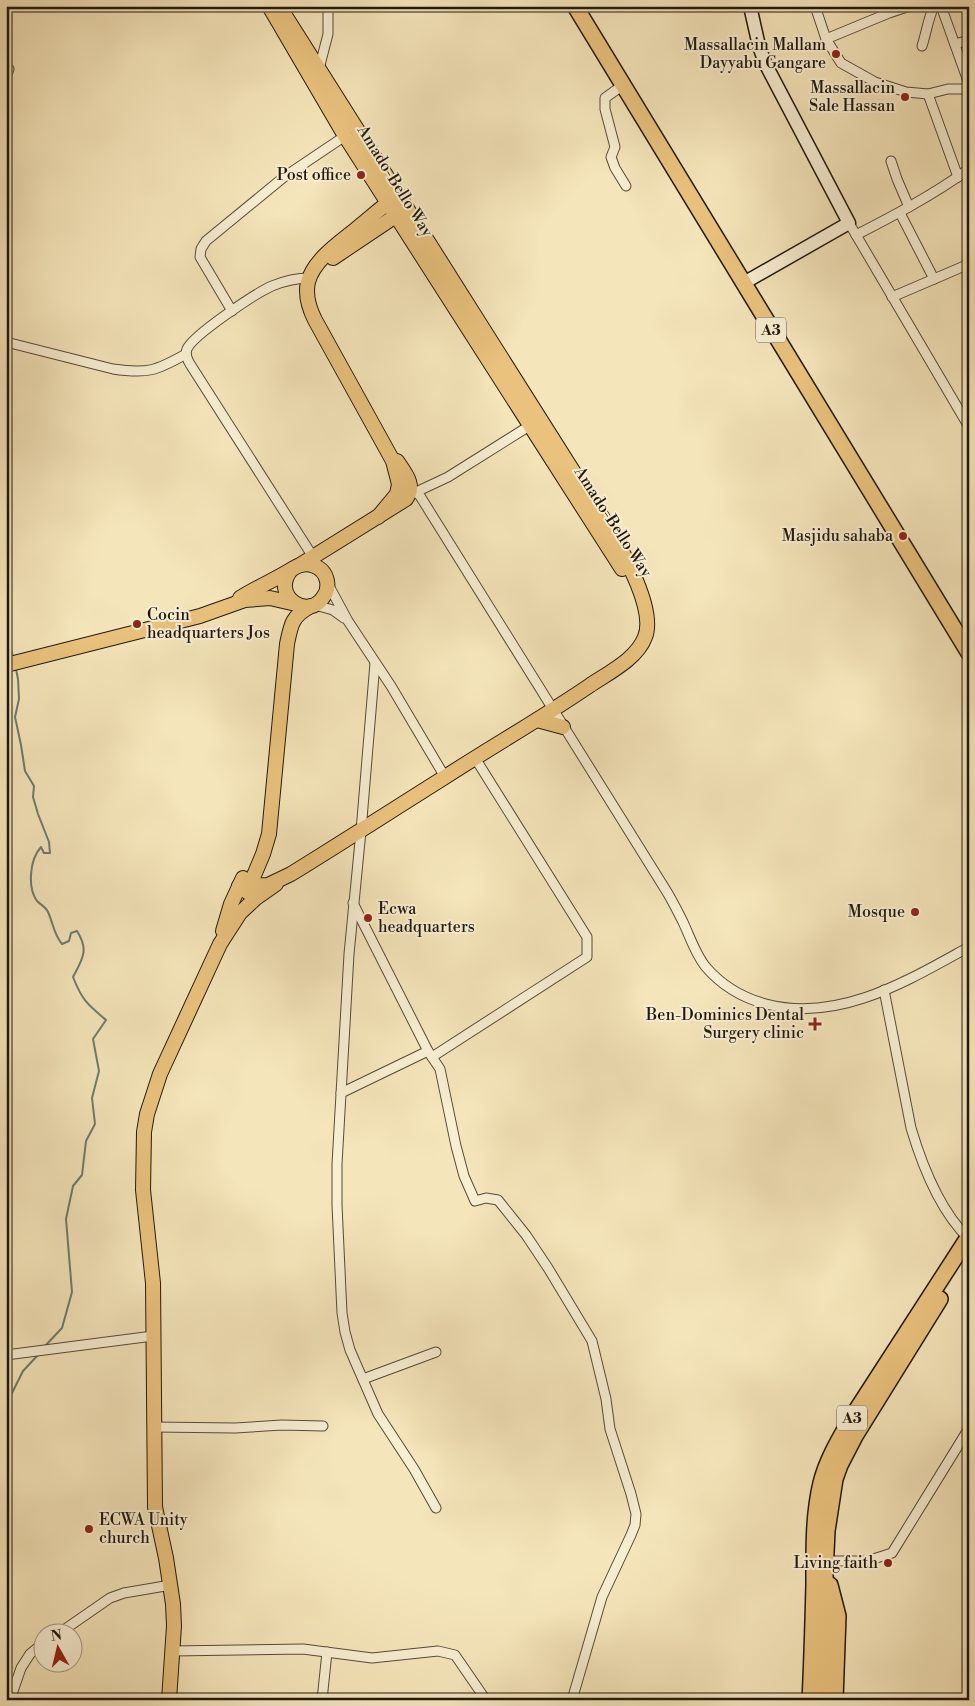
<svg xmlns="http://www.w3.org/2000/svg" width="975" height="1706" viewBox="0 0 975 1706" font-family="'Libre Bodoni',serif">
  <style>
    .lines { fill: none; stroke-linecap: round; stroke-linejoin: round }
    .stream { stroke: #6a7c71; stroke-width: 2 }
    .street-casing { stroke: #554b39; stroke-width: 11 }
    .secondary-casing { stroke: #20180e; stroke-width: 15 }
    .primary-casing { stroke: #20180e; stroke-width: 16 }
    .highway-casing { stroke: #20180e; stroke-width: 18 }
    .street { stroke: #f8eed2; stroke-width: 9 }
    .secondary { stroke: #f8eed2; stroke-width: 12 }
    .primary { stroke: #eac27d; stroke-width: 14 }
    .highway { stroke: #eac27d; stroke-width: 15 }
    .poi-dot { fill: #8f2418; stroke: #f8eed2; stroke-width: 2 }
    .labels { text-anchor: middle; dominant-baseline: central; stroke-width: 4; stroke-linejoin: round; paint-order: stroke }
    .shield { fill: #f8eed2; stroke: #615849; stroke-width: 1 }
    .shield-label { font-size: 15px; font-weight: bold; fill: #20180e }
    .poi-label { font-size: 16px; fill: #20180e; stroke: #f8eed2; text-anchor: end }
    .street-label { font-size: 16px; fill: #20180e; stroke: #f8eed2 }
  </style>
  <rect width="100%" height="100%" fill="#f5e5ba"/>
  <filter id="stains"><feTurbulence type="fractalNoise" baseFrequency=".004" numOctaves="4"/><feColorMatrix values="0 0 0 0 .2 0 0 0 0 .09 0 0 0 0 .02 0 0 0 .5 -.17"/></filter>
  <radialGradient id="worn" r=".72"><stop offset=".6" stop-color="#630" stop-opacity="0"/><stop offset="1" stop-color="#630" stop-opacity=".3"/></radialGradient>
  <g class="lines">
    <g class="stream">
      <polyline points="6,636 9,640 13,657"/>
      <path d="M16 669 18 679 19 699 15 717 21 745 25 771 34 786 33 797 38 814 49 842 50 853H44L41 847C30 859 27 887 37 901 41 905 46 907 48 912 53 923 54 935 62 944L69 941 71 933 77 931C89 950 83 958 73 977 82 1000 87 1004 106 1020L93 1039 99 1071 92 1098 95 1124 86 1141 82 1175 73 1186 66 1219 72 1292 62 1328 44 1347"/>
      <polyline points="6,1405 23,1371 38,1355"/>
    </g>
    <g class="street-casing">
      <g id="street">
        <polyline points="815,6 826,39 841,63 875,82 906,92 928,94 948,89 969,89"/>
        <polyline points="941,6 969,84"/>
        <polyline points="826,39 889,13 910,6"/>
        <polyline points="955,44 969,40"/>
        <path d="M922 46C926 34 928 19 934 6"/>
        <polyline points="319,69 328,34 328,6"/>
        <polyline points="6,77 9,69"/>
        <polyline points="623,85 605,98 605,109 615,147 611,157 615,168 626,186"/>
        <polyline points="928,94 958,177"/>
        <polyline points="891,161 897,179 909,207"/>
        <polyline points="900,213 934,279"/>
        <polyline points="849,223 969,427"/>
        <path d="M856 235C895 215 933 195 969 169"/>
        <path d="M310 278C296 278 284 281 272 286 256 293 193 335 187 349 185 354 187 359 190 364L315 560"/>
        <polyline points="892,297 969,264"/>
        <polyline points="232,311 200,257 201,249 206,241 284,177 345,136"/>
        <path d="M6 342 113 369C147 374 156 371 186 354"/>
        <path d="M406 490 416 492 420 496 667 892C673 902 678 912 683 922 690 937 695 953 705 966 721 985 743 998 766 1004 839 1023 907 981 969 947"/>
        <polyline points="416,492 448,477 534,423"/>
        <polyline points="328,584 348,621 391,686 445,777"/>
        <polyline points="315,605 333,610 344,618"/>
        <polyline points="375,663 361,831 349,954 337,1164 337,1205 342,1313 345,1332 350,1350 378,1414 414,1469 436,1508"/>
        <polyline points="353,903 428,1051 440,1069 456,1146 464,1176 475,1201 486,1198 498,1200 526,1235 548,1268 592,1341 606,1399 610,1429 631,1494 636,1514 635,1525 631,1535 602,1597 572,1700"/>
        <path d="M884 990 911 1128C922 1165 941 1212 969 1239"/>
        <polyline points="432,1057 587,957 587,937 475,758"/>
        <polyline points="341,1093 428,1051"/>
        <polyline points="6,1355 153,1336"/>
        <polyline points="363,1379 436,1352"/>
        <polyline points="154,1427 235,1428 282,1425 323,1426"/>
        <polyline points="826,1561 867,1561 892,1553 969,1428"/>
        <polyline points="58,1634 110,1598 124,1593 171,1585"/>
        <polyline points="172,1651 303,1649 372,1658 438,1651 455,1655 486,1700"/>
        <polyline points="10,1700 21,1668 30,1654 42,1644"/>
        <polyline points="322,1700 327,1652"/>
      </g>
    </g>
    <g class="secondary-casing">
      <polyline id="secondary" points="749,280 849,223 765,63 759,46 750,6"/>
    </g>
    <g class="primary-casing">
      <g id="primary">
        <polyline points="269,6 345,136 622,569"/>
        <polyline points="333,258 403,211"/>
        <path d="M378 517 397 494 399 484 393 461 315 320C309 308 305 295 308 282 314 258 344 240 361 225 372 216 383 206 395 198"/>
        <path d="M300 565 406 499C416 485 405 473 397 461"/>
        <path d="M240 598C257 587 277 579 294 568 307 560 324 566 327 581 328 587 327 592 324 596 309 622 270 596 291 570"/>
        <polyline points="6,665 200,616 245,600 270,598 296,604"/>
        <polyline points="537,720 563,727"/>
        <path d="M239 886 268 885 291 874C343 842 394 809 445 777 493 746 542 718 589 686 608 673 637 659 645 637 656 610 623 552 609 528L279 6"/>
        <path d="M247 892 263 854 269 834 287 644C291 624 292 616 311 606"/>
        <polyline points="223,931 231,904 243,878"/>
        <polyline points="169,1700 174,1626 173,1604 166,1558 155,1507 153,1283 143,1190 144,1132 147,1114 160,1074 220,944 240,913 256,898 276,884"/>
      </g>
    </g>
    <g class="highway-casing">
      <g id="highway">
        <polyline points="575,6 969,653"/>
        <polyline points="830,1585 838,1616 835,1700"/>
        <path d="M810 1700C812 1662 813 1624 814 1585 814 1552 813 1516 821 1483 827 1459 840 1438 852 1417L969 1236"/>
        <polyline points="822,1700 826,1628 825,1573 827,1531 835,1479 840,1465 855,1436 940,1299"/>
      </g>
    </g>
    <use href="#street" class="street"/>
    <use href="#secondary" class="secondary"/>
    <use href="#primary" class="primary"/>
    <use href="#highway" class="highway"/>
  </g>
  <g class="poi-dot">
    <circle cx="836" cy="54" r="5"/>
    <circle cx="905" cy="97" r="5"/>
    <circle cx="361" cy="175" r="5"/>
    <circle cx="903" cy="536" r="5"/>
    <circle cx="137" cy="624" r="5"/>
    <circle cx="915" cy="912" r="5"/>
    <circle cx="368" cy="918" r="5"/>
    <path d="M812.5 1016.5h5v5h5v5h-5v5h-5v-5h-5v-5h5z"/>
    <circle cx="89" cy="1529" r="5"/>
    <circle cx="888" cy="1563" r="5"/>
  </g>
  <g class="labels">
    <g class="shield">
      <rect x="756" y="317.5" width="30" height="25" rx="4"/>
      <rect x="837" y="1405.5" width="30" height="25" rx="4"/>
    </g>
    <g class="shield-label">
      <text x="771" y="330">A3</text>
      <text x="852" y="1418">A3</text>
    </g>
    <g class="poi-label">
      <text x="826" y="45">Massallacin Mallam<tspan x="826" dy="18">Dayyabu Gangare</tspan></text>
      <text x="895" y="88">Massallacin<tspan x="895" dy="18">Sale Hassan</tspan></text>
      <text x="351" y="175">Post office</text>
      <text x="893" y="536">Masjidu sahaba</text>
      <text x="147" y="615" text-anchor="start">Cocin<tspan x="147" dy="18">headquarters Jos</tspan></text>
      <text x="378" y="909" text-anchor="start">Ecwa<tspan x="378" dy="18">headquarters</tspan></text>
      <text x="905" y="912">Mosque</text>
      <text x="804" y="1015">Ben-Dominics Dental<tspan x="804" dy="18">Surgery clinic</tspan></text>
      <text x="99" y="1520" text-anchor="start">ECWA Unity<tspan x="99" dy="18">church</tspan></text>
      <text x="878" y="1563">Living faith</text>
    </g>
    <g class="street-label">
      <text transform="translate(395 181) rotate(58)">Amado-Bello Way</text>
      <text transform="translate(613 522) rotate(57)">Amado-Bello Way</text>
    </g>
  </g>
  <rect width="975" height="1706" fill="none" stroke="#f5e5ba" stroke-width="25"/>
  <rect x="8" y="8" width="960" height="1691" fill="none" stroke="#20180e" stroke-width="2.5"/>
  <rect x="12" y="12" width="950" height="1681" fill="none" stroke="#20180e"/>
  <g transform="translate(58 1648) rotate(352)"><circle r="24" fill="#f8eed2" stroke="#a29884"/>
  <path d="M0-4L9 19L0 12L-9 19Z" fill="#8f2418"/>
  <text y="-8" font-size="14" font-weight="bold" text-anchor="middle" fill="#20180e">N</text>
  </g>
  <rect width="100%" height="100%" filter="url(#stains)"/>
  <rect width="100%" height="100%" fill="url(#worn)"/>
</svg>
